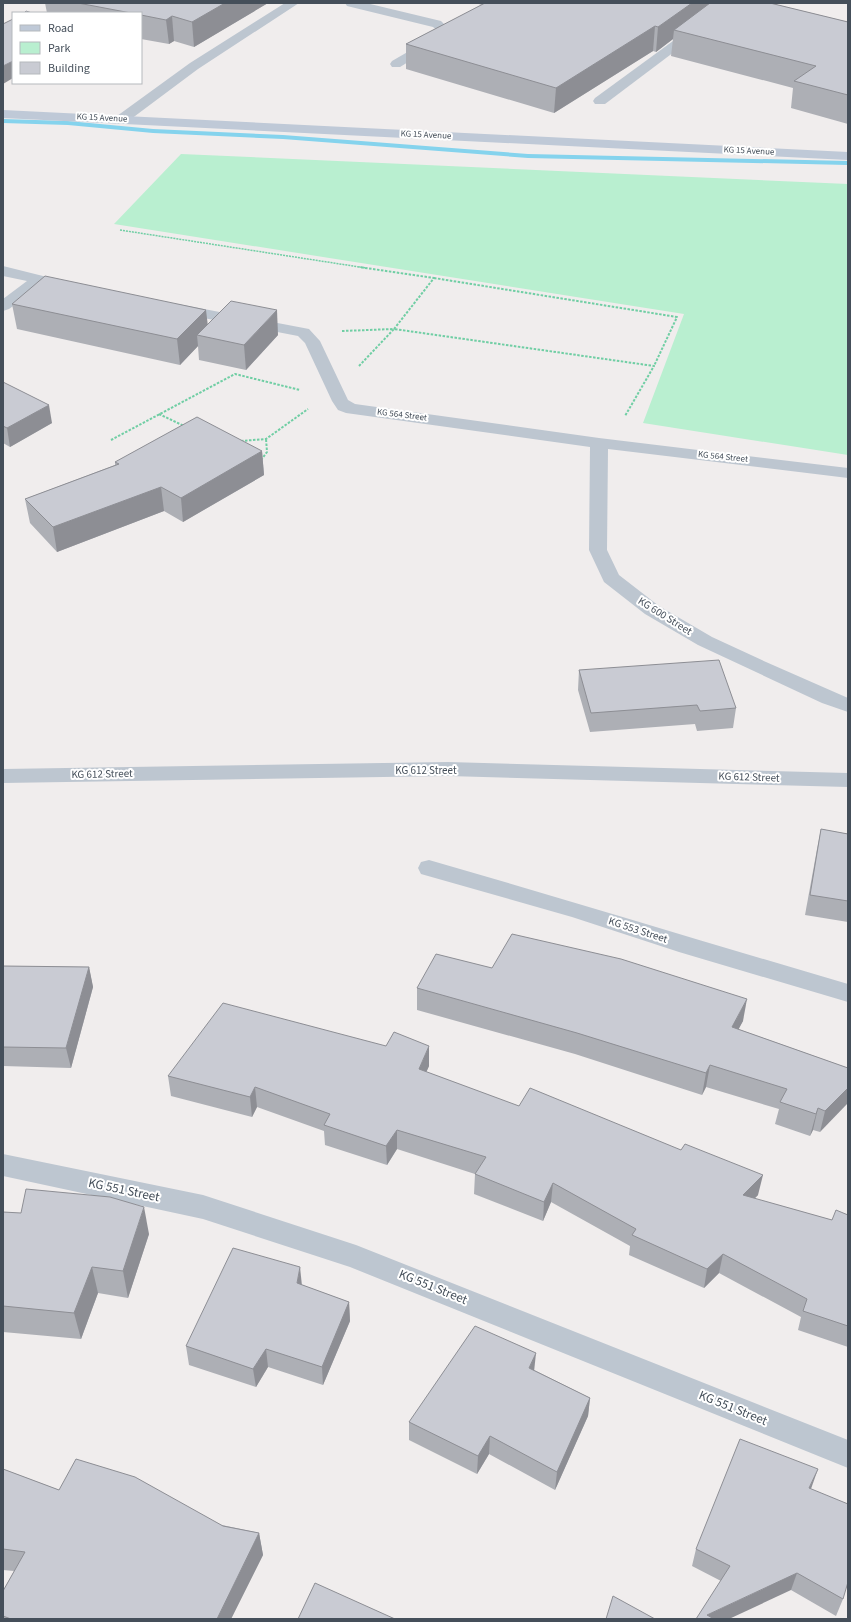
<svg xmlns="http://www.w3.org/2000/svg" width="851" height="1622" viewBox="0 0 851 1622" font-family="'Source Sans 3',sans-serif">
  <style>
    .green { fill: #b9efd0 }
    .lines { fill: none; stroke-linecap: round; stroke-linejoin: round }
    .stream { fill: #85d3ed; fill-rule: evenodd }
    .path-far1 { stroke: #70cea4; stroke-width: 1.5; stroke-dasharray: 2 1; stroke-linecap: butt }
    .path { stroke: #70cea4; stroke-width: 2; stroke-dasharray: 2.5 1.5; stroke-linecap: butt }
    .service { fill: #bdc6d0; fill-rule: evenodd }
    .minor { fill: #bdc6d0; fill-rule: evenodd }
    .secondary { fill: #bfc9d7; fill-rule: evenodd }
    .wall { fill: #adafb5 }
    .shaded-wall { fill: #8d8e94 }
    .building { fill: #c9cbd3; stroke: #8d8e94 }
    .labels { text-anchor: middle; dominant-baseline: central; stroke-width: 4; stroke-linejoin: round; paint-order: stroke }
    .far-street-label { font-size: 9px; fill: #454f5a; stroke: #fff }
    .street-label { font-size: 11px; fill: #454f5a; stroke: #fff }
    .near-street-label { font-size: 13px; fill: #454f5a; stroke: #fff }
  </style>
  <rect width="100%" height="100%" fill="#f0eded"/>
  <polygon class="green" points="181,154 848,184 848,455 643,423 684,314 114,224"/>
  <g class="lines">
    <polygon class="stream" points="3,119 68,121 153,129 283,135 528,154 848,161 848,165 528,158 283,139 153,133 68,125 3,123"/>
    <polyline class="path-far1" points="120,230 366,268"/>
    <g class="path">
      <polyline points="434,278 677,317 654,366"/>
      <polyline points="342,331 394,329 434,278 359,267"/>
      <polyline points="359,366 394,329 654,366 625,416"/>
      <polyline points="159,414 184,426"/>
      <polyline points="111,440 235,374 300,390"/>
      <polyline points="241,441 266,439 308,409"/>
      <polyline points="261,460 267,452 266,439"/>
    </g>
    <g class="service">
      <polygon points="285,3 299,3 198,69 127,122 117,122 115,119 117,116 190,63"/>
      <polygon points="345,3 366,3 441,21 449,29 449,37 400,67 392,67 390,64 392,61 437,35 437,30 433,27 347,6"/>
      <polygon points="725,3 739,3 605,104 595,104 593,101 595,98"/>
    </g>
    <g class="minor">
      <polygon points="3,266 75,284 78,287 75,290 70,292 42,285 9,309 3,311 3,299 27,281 3,276"/>
      <polygon points="178,304 309,329 320,341 348,400 355,404 599,438 848,468 848,478 608,449 607,550 619,575 659,606 712,637 766,662 848,698 848,712 822,703 698,645 645,614 604,582 589,550 590,447 346,413 338,410 332,401 305,343 298,336 172,312 170,309 172,306"/>
      <polygon points="448,762 848,773 848,787 448,776 3,783 3,769"/>
      <path d="M429 860C569 900 708 943 848 984V1002L679 952 572 917 421 874 418 868 421 862Z"/>
      <polygon points="3,1154 203,1195 356,1245 848,1440 848,1468 350,1267 203,1219 3,1176"/>
    </g>
    <polygon class="secondary" points="3,110 848,152 848,160 3,118"/>
  </g>
  <g class="wall">
    <polygon points="45,3 268,3 194,47 174,41 169,44 141,39 141,13 47,13"/>
    <polygon points="476,3 770,3 848,22 848,124 791,108 793,88 671,56 673,39 656,52 653,51 554,113 406,69 406,44 482,5"/>
    <polygon points="12,304 278,335 246,370 199,360 198,346 180,365 17,329"/>
    <polygon points="3,382 52,423 10,447 3,443"/>
    <polygon points="262,451 264,475 183,522 164,511 57,552 30,523 25,499 115,465 115,462"/>
    <polygon points="579,670 736,708 733,728 697,731 695,724 590,732 578,690"/>
    <polygon points="821,829 848,834 848,922 805,915 817,849"/>
    <polygon points="3,966 89,967 93,987 71,1068 3,1066"/>
    <polygon points="492,968 743,1021 738,1029 848,1068 820,1132 813,1130 810,1136 775,1124 779,1109 706,1087 702,1095 575,1054 417,1010 417,988"/>
    <polygon points="429,1066 426,1072 758,1195 754,1199 832,1220 848,1215 848,1347 798,1330 801,1317 719,1273 704,1288 629,1255 630,1246 551,1202 543,1221 474,1194 475,1174 397,1149 387,1165 325,1145 324,1131 257,1107 252,1117 171,1096 168,1076"/>
    <polygon points="3,1212 149,1234 128,1298 98,1293 81,1339 3,1332"/>
    <polygon points="302,1285 349,1302 350,1321 323,1385 268,1367 256,1387 189,1365 186,1346"/>
    <polygon points="534,1370 590,1398 588,1416 555,1490 489,1454 477,1474 409,1440 409,1422"/>
    <polygon points="3,1469 59,1490 259,1533 263,1555 231,1619 3,1619 3,1591 14,1571 3,1570"/>
    <polygon points="812,1486 811,1488 843,1599 836,1616 791,1590 721,1581 692,1566 696,1549"/>
  </g>
  <g class="shaded-wall">
    <polygon points="225,3 268,3 194,47 192,22"/>
    <polygon points="692,3 722,3 674,30 673,39 656,52 658,27"/>
    <polygon points="172,16 174,41 169,44 166,20"/>
    <polygon points="655,26 653,51 554,113 556,88"/>
    <polygon points="13,61 13,78 3,84 3,66"/>
    <polygon points="206,310 209,335 197,335 198,346 180,365 177,339"/>
    <polygon points="277,310 278,335 246,370 244,345"/>
    <polygon points="49,405 52,423 10,447 7,428"/>
    <polygon points="262,451 264,475 183,522 181,498"/>
    <polygon points="161,487 164,511 57,552 53,527"/>
    <polygon points="89,967 93,987 71,1068 66,1048"/>
    <polygon points="747,999 743,1021 728,1049 732,1027"/>
    <polygon points="429,1046 429,1066 419,1089 419,1069"/>
    <polygon points="710,1065 706,1087 702,1095 706,1073"/>
    <polygon points="255,1087 257,1107 252,1117 250,1097"/>
    <polygon points="848,1088 848,1103 820,1132 825,1111"/>
    <polygon points="818,1108 813,1130 810,1136 816,1114"/>
    <polygon points="397,1130 397,1149 387,1165 386,1146"/>
    <polygon points="763,1175 758,1195 738,1215 743,1195"/>
    <polygon points="553,1183 551,1202 543,1221 544,1202"/>
    <polygon points="144,1207 149,1234 128,1298 123,1271"/>
    <polygon points="723,1254 719,1273 704,1288 707,1269"/>
    <polygon points="92,1267 98,1293 81,1339 74,1313"/>
    <polygon points="300,1267 302,1286 297,1283"/>
    <polygon points="349,1302 350,1321 323,1385 322,1367"/>
    <polygon points="266,1349 268,1367 256,1387 253,1369"/>
    <polygon points="536,1353 534,1372 529,1368"/>
    <polygon points="590,1398 588,1416 555,1490 557,1472"/>
    <polygon points="490,1436 489,1454 477,1474 478,1456"/>
    <polygon points="818,1469 812,1486 804,1505 809,1488"/>
    <polygon points="259,1533 263,1555 231,1619 217,1619"/>
    <polygon points="797,1573 791,1590 729,1619 706,1619 707,1615"/>
  </g>
  <g class="building">
    <polygon points="78,3 225,3 192,22 172,16 166,20 141,15 141,13 131,13"/>
    <polygon points="485,3 692,3 658,27 655,26 556,88 406,44"/>
    <polygon points="710,3 770,3 848,22 848,95 794,81 816,66 674,30"/>
    <polygon points="26,11 32,13 24,13"/>
    <polygon points="13,19 13,61 3,66 3,24"/>
    <polygon points="45,276 206,310 177,339 12,304"/>
    <polygon points="231,301 277,310 244,345 197,335"/>
    <polygon points="3,382 49,405 7,428 3,426"/>
    <polygon points="197,417 262,451 181,498 161,487 53,527 25,499 119,464 115,462"/>
    <polygon points="719,660 736,708 700,711 697,705 591,713 579,670"/>
    <polygon points="821,829 848,834 848,901 810,895"/>
    <polygon points="512,934 621,959 747,999 732,1027 848,1068 848,1088 825,1111 818,1108 816,1114 780,1102 787,1089 710,1065 706,1073 577,1033 417,988 436,954 492,968"/>
    <polygon points="3,966 89,967 66,1048 3,1047"/>
    <polygon points="223,1003 386,1046 394,1032 429,1046 419,1069 519,1106 530,1088 681,1150 685,1144 763,1175 743,1195 832,1220 836,1210 848,1215 848,1326 803,1311 807,1299 723,1254 707,1269 632,1235 636,1229 553,1183 544,1202 475,1174 486,1157 397,1130 386,1146 324,1125 330,1114 255,1087 250,1097 168,1076"/>
    <polygon points="26,1189 110,1197 144,1207 123,1271 92,1267 74,1313 3,1306 3,1212 21,1213"/>
    <polygon points="233,1248 300,1267 297,1283 349,1302 322,1367 266,1349 253,1369 186,1346"/>
    <polygon points="475,1326 536,1353 529,1368 590,1398 557,1472 490,1436 478,1456 409,1422"/>
    <polygon points="740,1439 818,1469 809,1488 848,1504 848,1582 843,1599 797,1573 707,1615 714,1619 696,1619 730,1566 696,1549"/>
    <polygon points="76,1459 135,1477 223,1526 259,1533 217,1619 11,1619 3,1616 3,1591 25,1552 3,1549 3,1469 59,1490"/>
    <polygon points="315,1583 395,1619 298,1619"/>
    <polygon points="613,1596 655,1619 606,1619"/>
  </g>
  <g class="labels">
    <g class="far-street-label">
      <text transform="translate(102 118) rotate(3)">KG 15 Avenue</text>
      <text transform="translate(426 135) rotate(3)">KG 15 Avenue</text>
      <text transform="translate(749 151) rotate(3)">KG 15 Avenue</text>
      <text transform="translate(402 415) rotate(7)">KG 564 Street</text>
      <text transform="translate(723 457) rotate(6)">KG 564 Street</text>
    </g>
    <g class="street-label">
      <text transform="translate(665 616) rotate(32)">KG 600 Street</text>
      <text x="426" y="770">KG 612 Street</text>
      <text transform="translate(102 774) rotate(-1)">KG 612 Street</text>
      <text transform="translate(749 777) rotate(2)">KG 612 Street</text>
      <text transform="translate(638 930) rotate(18)">KG 553 Street</text>
    </g>
    <g class="near-street-label">
      <text transform="translate(124 1190) rotate(12)">KG 551 Street</text>
      <text transform="translate(433 1287) rotate(22)">KG 551 Street</text>
      <text transform="translate(733 1408) rotate(22)">KG 551 Street</text>
    </g>
  </g>
  <rect width="851" height="1622" fill="none" stroke="#454f5a" stroke-width="8"/>
  <rect x="12" y="12" width="130" height="72" fill="#ffffff" stroke="#b5b9bd"/>
  <rect x="20" y="25" width="20" height="6" fill="#bfc9d7" stroke="#b5b9bd"/>
  <text x="48" y="32" font-size="12" fill="#454f5a">Road</text>
  <rect x="20" y="42" width="20" height="12" fill="#b9efd0" stroke="#b5b9bd"/>
  <text x="48" y="52" font-size="12" fill="#454f5a">Park</text>
  <rect x="20" y="62" width="20" height="12" fill="#c9cbd3" stroke="#b5b9bd"/>
  <text x="48" y="72" font-size="12" fill="#454f5a">Building</text>
</svg>
